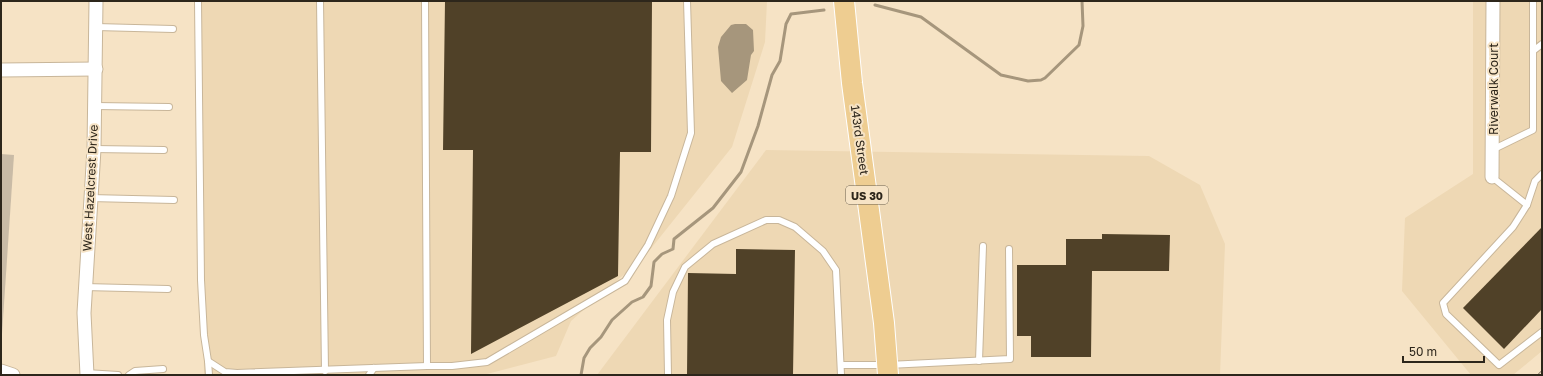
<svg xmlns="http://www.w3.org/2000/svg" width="1543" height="376" viewBox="0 0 1543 376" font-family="'Golos Text',sans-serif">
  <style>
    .built { fill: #eed8b4 }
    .green { fill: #c9bba6 }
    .water { fill: #a6967c }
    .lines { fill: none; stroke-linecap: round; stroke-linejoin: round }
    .stream { stroke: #a6967c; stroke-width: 3 }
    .building { fill: #504128 }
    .service-casing { stroke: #c8b69a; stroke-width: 8 }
    .minor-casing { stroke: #c8b69a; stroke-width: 15 }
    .primary-casing { stroke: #fff; stroke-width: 22 }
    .service { stroke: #fff; stroke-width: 6 }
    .minor { stroke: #fff; stroke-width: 13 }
    .primary { stroke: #eecd91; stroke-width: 20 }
    .rail-casing { stroke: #726756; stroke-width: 4.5 }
    .rail { stroke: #f6e3c5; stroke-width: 3; stroke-dasharray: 9; stroke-linecap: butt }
    .labels { text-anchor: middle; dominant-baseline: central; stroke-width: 4; stroke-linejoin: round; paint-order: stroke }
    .shield { fill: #f6e3c5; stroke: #695f4e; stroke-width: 1 }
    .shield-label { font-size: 11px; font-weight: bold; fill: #2d261b }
    .street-label { font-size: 12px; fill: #2d261b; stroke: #f6e3c5 }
  </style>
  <rect width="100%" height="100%" fill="#f6e3c5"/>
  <g class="built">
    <polygon points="200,1 767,1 765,42 732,147 645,256 571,321 556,356 483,375 204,375"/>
    <polygon points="1473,1 1542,1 1542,351 1513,375 1471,375 1402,291 1405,218 1473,174"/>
    <polygon points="766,150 1149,156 1200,185 1225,244 1220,375 597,375"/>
  </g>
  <polygon class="green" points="1,154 14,155 1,349"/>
  <polygon class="water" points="735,24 746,24 753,30 754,51 751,55 747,80 732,93 721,81 718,47 721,37 731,25"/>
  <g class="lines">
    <g class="stream">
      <polyline points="875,5 921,17 1001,75 1028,81 1041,80 1045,78 1079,45 1083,26 1082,1"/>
      <polyline points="581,375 584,358 590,348 601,337 612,320 632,302 643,297 651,286 654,262 662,254 673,249 674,239 713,208 741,172 758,126 772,75 780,61 786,24 791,14 824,10"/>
    </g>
  </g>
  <g class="building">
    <polygon points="445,1 652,1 651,152 620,152 618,276 471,354 473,150 443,150"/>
    <polygon points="1542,227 1542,309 1504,349 1463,308"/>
    <polygon points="1102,234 1170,235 1169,271 1092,271 1091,357 1031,357 1031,336 1017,336 1017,265 1066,265 1066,239 1102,239"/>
    <polygon points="736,249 795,250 793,375 687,375 688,273 736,274"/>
  </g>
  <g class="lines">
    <g class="service-casing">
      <g id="service">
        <polyline points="198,1 201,280 204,335 208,361 225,372 237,373 427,366 452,366 487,362 625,281 648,245 671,196 691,133 687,1"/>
        <polyline points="320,1 325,371"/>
        <polyline points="425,1 427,366"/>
        <polyline points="96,27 173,29"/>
        <polyline points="1533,51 1542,44"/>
        <polyline points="95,106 169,107"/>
        <polyline points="94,149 164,150"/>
        <polyline points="1492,150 1533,130 1533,1"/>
        <polyline points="1492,177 1527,205 1535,181 1542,174"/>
        <polyline points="90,198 174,200"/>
        <polyline points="1527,205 1513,227 1443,303 1446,314 1499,365 1542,332"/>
        <polyline points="84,287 168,289"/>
        <polyline points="208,361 209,375"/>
        <polyline points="979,361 983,246"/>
        <polyline points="841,365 888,365 1010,359 1009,249"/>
        <polyline points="86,373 118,375"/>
        <polyline points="129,375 135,371 163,369"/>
        <polyline points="369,375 374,368"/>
        <polyline points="668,375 667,320 673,292 685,267 713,244 766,220 779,220 795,227 823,251 836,270 841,375"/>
      </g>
    </g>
    <g class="minor-casing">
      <g id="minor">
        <polyline points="1,70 96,69"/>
        <polyline points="1492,177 1493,1"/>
        <polyline points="1,371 13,375"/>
        <polyline points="87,375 84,313 94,149 96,1"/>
      </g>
    </g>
    <g class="primary-casing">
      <polyline id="primary" points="844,1 852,83 884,323 888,375"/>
    </g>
    <use href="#service" class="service"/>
    <use href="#minor" class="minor"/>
    <use href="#primary" class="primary"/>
    <g class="rail-casing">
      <polyline id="rail" points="1540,375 1542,373"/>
    </g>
    <use href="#rail" class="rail"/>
  </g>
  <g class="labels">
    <rect class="shield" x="846" y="186" width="42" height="18" rx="3"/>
    <g class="shield-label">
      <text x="867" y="195">US 30</text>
    </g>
    <g class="street-label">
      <text transform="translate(1493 89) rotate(-90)">Riverwalk Court</text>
      <text transform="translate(860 140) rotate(82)">143rd Street</text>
      <text transform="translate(90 188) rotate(-87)">West Hazelcrest Drive</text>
    </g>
  </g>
  <rect width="1543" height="376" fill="none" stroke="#2d261b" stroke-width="4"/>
  <path d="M1403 356v6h81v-6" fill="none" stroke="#2d261b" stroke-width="2"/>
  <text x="1409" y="356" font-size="12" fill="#2d261b" stroke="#f6e3c5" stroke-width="3" paint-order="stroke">50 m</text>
</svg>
